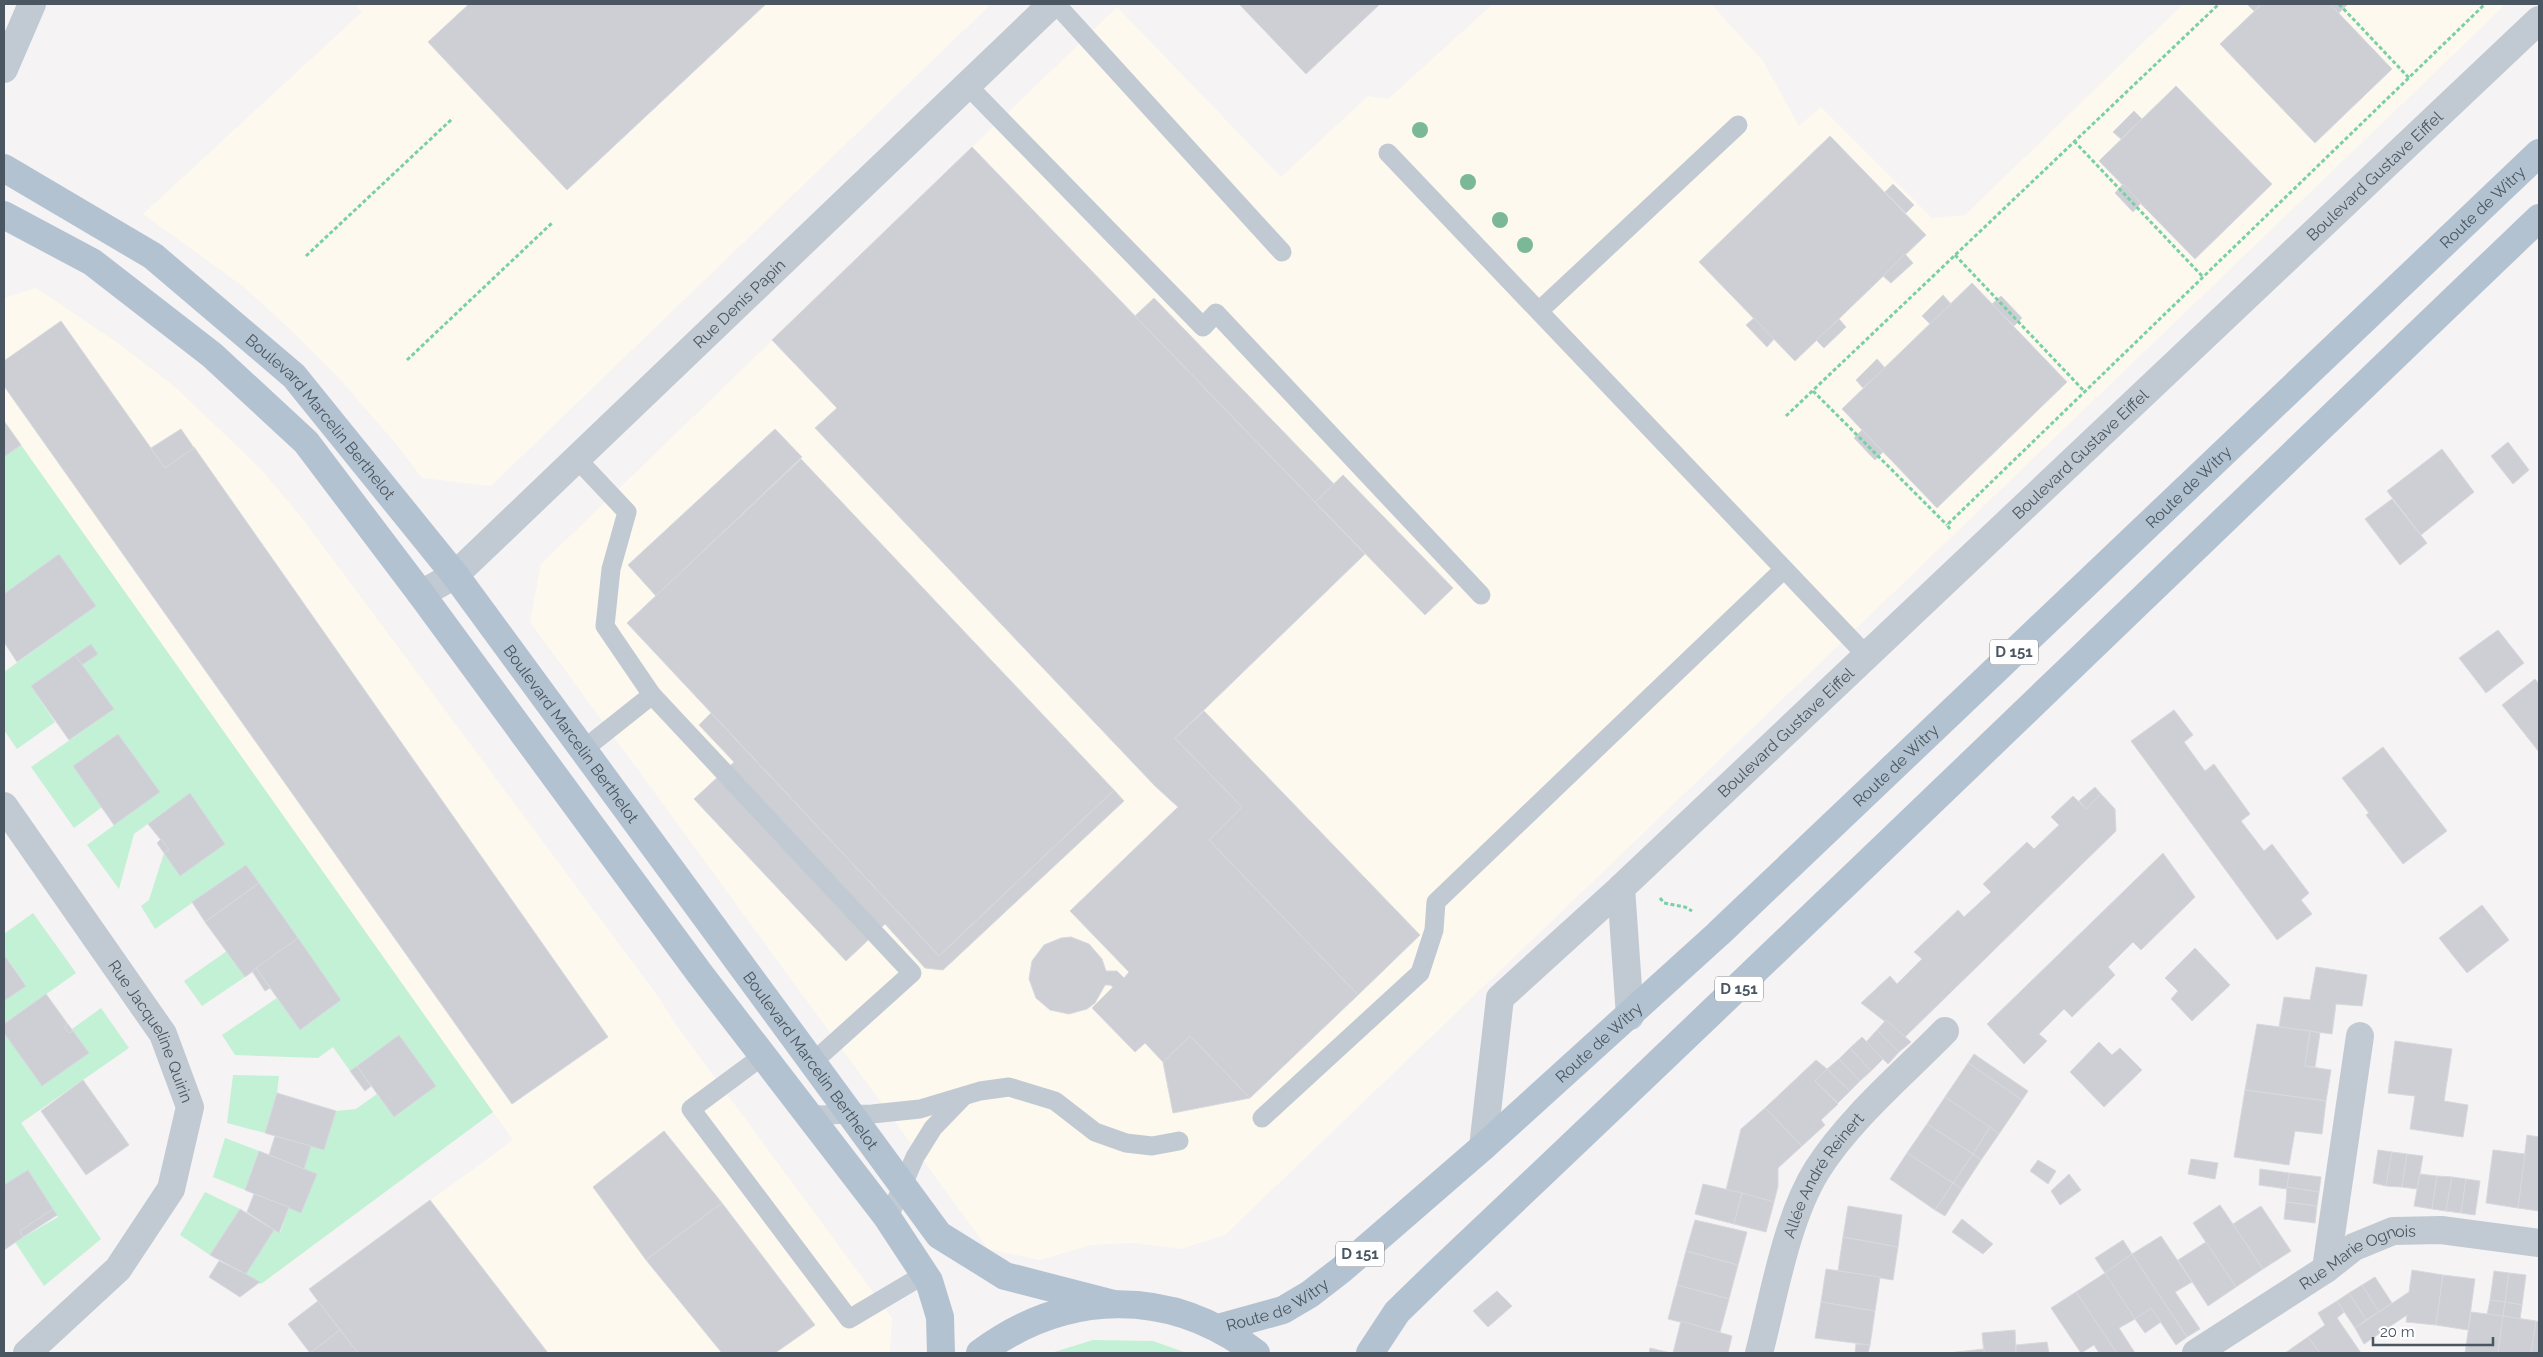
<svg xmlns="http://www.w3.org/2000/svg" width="2543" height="1357" viewBox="0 0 2543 1357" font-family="Raleway,sans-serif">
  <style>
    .commercial { fill: #fdf9ef }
    .green { fill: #c3f1d5 }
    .building { fill: #cdcfd5; stroke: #d7d9de }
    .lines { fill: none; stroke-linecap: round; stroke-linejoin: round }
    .path { stroke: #7ad0a6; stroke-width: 3; stroke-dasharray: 4 2.5; stroke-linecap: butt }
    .service { stroke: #c1cad2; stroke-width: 19 }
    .minor { stroke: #c1cad2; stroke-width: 28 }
    .primary { stroke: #b3c2d1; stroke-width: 28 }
    .tree { fill: #7bb799 }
    .labels { text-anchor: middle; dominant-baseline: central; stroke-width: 5; stroke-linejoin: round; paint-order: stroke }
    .shield { fill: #fff; stroke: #808990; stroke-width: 1 }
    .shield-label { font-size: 15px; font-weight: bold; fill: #4a5661 }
    .street-label { font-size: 16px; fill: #4a5661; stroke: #fff }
  </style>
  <rect width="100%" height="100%" fill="#f5f3f3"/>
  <g class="commercial">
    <polygon points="355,4 991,4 491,486 422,478 397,445 337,376 293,332 244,287 143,214 362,12"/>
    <polygon points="1493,4 1711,4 1763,61 1799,126 1821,107 1932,218 1965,215 2183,4 2506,4 1225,1235 1181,1249 1135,1243 1091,1245 1040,1260 988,1249 530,622 541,564 1117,7 1281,177 1368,96 1388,99"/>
    <polygon points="36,288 119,344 175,387 260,468 302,518 660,999 676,1025 892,1318 890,1353 358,1353 309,1289 513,1140 4,421 4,298"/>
  </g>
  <g class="green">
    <polygon points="21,445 493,1112 261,1284 246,1274 274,1230 280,1233 311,1146 324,1150 336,1111 356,1109 377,1094 394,1117 435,1086 399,1035 350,1071 333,1047 318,1058 235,1055 222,1035 277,998 300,1030 341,1000 246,865 155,929 141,906 149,900 164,853 180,875 225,844 190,793 134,834 119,889 87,845 159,792 118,734 73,766 102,807 74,828 31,767 113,710 82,665 97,654 75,655 31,686 55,722 17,749 4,730 4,672 96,606 59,554 4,594 4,457"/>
    <polygon points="33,913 76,973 4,1024 4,1001 26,985 4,955 4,934"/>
    <polygon points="227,951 245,977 202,1006 184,981"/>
    <polygon points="101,1008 129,1048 21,1123 101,1239 44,1286 15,1242 58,1217 28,1170 4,1185 4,1033 42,1086 88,1053 72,1029"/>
    <polygon points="233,1075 279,1076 277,1093 265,1133 227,1123"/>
    <polygon points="225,1138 259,1151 245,1190 213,1177"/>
    <polygon points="205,1192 240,1209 210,1255 180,1235"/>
    <polygon points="1093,1340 1153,1341 1187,1353 1051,1353"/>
  </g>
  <g class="building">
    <polygon points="469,4 766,4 567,190 428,42"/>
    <polygon points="1239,4 1380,4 1306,74"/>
    <polygon points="2247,4 2262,4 2254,11"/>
    <polygon points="2262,4 2330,4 2392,69 2315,143 2220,44"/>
    <polygon points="2330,4 2345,4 2347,5 2339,13"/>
    <polygon points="2176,86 2272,184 2195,259 2099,161"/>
    <polygon points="2134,111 2142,119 2121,139 2113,132"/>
    <polygon points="1830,136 1926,235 1795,361 1699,262"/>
    <polygon points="972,147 1365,554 1175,738 1242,807 1209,840 1358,995 1250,1098 1190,1036 1163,1062 1145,1043 1135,1052 1092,1008 1113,987 1110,985 1105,985 1095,1003 1087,1009 1069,1014 1050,1010 1036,998 1029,979 1032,961 1044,945 1061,938 1071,937 1089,944 1102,959 1106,971 1117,971 1124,978 1129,972 1070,911 1178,807 1155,786 815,428 837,408 772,340"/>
    <polygon points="1893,184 1914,205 1906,213 1885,192"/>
    <polygon points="2123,184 2141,203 2133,212 2115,193"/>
    <polygon points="1905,254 1913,263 1891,283 1883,276"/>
    <polygon points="1972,283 2067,382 1937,508 1842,409"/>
    <polygon points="1943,295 1951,304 1930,324 1922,316"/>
    <polygon points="2001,296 2022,318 2014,326 1992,304"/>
    <polygon points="1154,298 1334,484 1315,502 1135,316"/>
    <polygon points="1754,318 1774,339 1767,347 1746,325"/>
    <polygon points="1839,319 1846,327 1824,348 1816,340"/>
    <polygon points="61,321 165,468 194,447 608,1037 512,1104 4,386 4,361"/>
    <polygon points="1877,359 1885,368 1863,388 1856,380"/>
    <polygon points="4,421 21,445 4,457"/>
    <polygon points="181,429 194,448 165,468 151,448"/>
    <polygon points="775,429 802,457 656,596 628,565"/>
    <polygon points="1862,430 1883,452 1875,460 1854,438"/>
    <polygon points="2508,442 2529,470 2513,484 2491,456"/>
    <polygon points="2442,449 2474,492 2421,535 2387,491"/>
    <polygon points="801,459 1114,790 939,956 627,623"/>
    <polygon points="1343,475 1453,588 1425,615 1315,502"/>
    <polygon points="2392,499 2427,543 2400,565 2365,519"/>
    <polygon points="59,554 96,606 17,662 4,642 4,594"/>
    <polygon points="2498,630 2524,663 2486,693 2459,658"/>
    <polygon points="91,644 98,654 82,665 75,655"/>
    <polygon points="75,655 114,709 69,740 31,686"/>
    <polygon points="2535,679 2539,684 2539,752 2502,705"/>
    <polygon points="2174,710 2193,735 2184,742 2205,771 2214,764 2250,814 2241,821 2264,851 2272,844 2309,893 2301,900 2312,914 2277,940 2131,741"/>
    <polygon points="1204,711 1420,935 1358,995 1209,840 1242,807 1175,738"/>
    <polygon points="711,713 939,956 1114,790 1124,801 943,970 925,968 885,924 846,961 694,799 734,762 699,725"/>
    <polygon points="118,734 160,792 114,825 73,766"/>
    <polygon points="2383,747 2447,831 2403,864 2366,815 2369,813 2342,778"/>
    <polygon points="2095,787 2101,794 2086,809 2079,801"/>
    <polygon points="190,793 225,844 180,876 164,853 169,850 148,824"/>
    <polygon points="2101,794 2115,809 2116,831 1905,1037 1861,1003 1890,976 1897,984 1922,959 1914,952 1958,910 1964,917 1991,892 1983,884 2027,842 2034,849 2059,825 2051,817 2073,796 2086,809"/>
    <polygon points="161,839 169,850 164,853 157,843"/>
    <polygon points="2163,853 2195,897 2141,950 2133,942 2108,967 2115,975 2072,1017 2064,1009 2039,1034 2047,1041 2024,1064 1987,1024"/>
    <polygon points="246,865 259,883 205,922 192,902"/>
    <polygon points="259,883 298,938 245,977 205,922"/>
    <polygon points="2482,905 2509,940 2467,973 2439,938"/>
    <polygon points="298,938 341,1000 300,1030 256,968"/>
    <polygon points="2195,948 2230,985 2192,1021 2171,999 2178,991 2165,978"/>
    <polygon points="4,955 26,986 4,1001"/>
    <polygon points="2316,967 2367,975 2362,1006 2336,1004 2332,1034 2279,1027 2284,997 2310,1000"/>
    <polygon points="256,968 270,988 265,991 252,971"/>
    <polygon points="46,994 67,1023 65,1028 69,1033 73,1031 89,1053 42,1086 4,1033 4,1024"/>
    <polygon points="1886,1020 1911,1042 1899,1052 1877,1030"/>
    <polygon points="67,1023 73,1031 69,1033 65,1028"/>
    <polygon points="2257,1024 2310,1031 2305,1066 2331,1070 2326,1101 2245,1090"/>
    <polygon points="1877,1030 1899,1052 1888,1064 1866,1042"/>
    <polygon points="2310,1031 2320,1033 2315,1067 2305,1066"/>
    <polygon points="399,1035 436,1086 394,1117 357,1066"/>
    <polygon points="1190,1036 1250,1098 1173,1113 1163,1062"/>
    <polygon points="1862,1037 1883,1059 1871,1071 1850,1048"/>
    <polygon points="2395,1041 2452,1049 2444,1101 2468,1105 2463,1137 2410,1129 2415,1096 2388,1093"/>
    <polygon points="2099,1042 2112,1055 2120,1048 2142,1070 2104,1107 2070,1072"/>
    <polygon points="1850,1048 1871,1071 1860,1081 1839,1059"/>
    <polygon points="1974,1054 2028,1091 2022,1100 1968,1063"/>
    <polygon points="1839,1059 1860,1081 1850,1091 1827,1069"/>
    <polygon points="1816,1060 1827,1069 1815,1081 1838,1104 1821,1120 1825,1125 1802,1146 1765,1108"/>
    <polygon points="1968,1063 2022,1100 1999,1134 1945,1097"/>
    <polygon points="357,1066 371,1086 365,1091 350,1071"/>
    <polygon points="1827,1069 1850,1091 1838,1103 1815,1081"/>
    <polygon points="83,1080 129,1145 86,1175 41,1111"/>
    <polygon points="2245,1090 2326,1101 2322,1134 2295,1131 2289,1165 2234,1157"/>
    <polygon points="277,1093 336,1111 324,1150 265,1133"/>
    <polygon points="1945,1097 1990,1127 1973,1154 1927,1124"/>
    <polygon points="1765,1108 1802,1146 1778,1168 1778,1186 1774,1202 1726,1190 1741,1129"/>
    <polygon points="1927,1124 1973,1154 1953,1183 1907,1153"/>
    <polygon points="1990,1127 1999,1134 1981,1160 1973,1154"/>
    <polygon points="664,1131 722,1203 646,1260 593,1187"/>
    <polygon points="2527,1135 2539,1137 2539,1211 2518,1208"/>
    <polygon points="275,1136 311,1146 304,1169 269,1155"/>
    <polygon points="2378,1150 2392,1152 2386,1186 2373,1183"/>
    <polygon points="2493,1150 2525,1154 2518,1208 2486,1203"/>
    <polygon points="259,1151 317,1174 301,1213 245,1190"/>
    <polygon points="2392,1152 2407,1154 2402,1187 2386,1186"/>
    <polygon points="1907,1153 1953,1183 1935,1210 1890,1179"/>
    <polygon points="1973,1154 1981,1160 1962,1189 1953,1183"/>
    <polygon points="2407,1154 2423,1156 2417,1189 2402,1187"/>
    <polygon points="2191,1159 2218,1163 2215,1179 2188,1174"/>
    <polygon points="2038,1160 2056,1171 2048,1184 2030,1171"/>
    <polygon points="2260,1169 2289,1173 2287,1189 2259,1185"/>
    <polygon points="28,1170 53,1209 20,1231 23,1237 4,1250 4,1185"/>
    <polygon points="2289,1173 2321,1177 2319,1192 2287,1187"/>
    <polygon points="2069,1174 2081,1190 2060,1205 2051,1191"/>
    <polygon points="2420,1174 2437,1176 2432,1209 2414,1206"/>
    <polygon points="2437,1176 2452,1177 2446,1211 2432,1209"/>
    <polygon points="2452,1177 2466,1179 2461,1213 2446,1211"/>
    <polygon points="2466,1179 2480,1181 2475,1215 2461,1213"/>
    <polygon points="1953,1183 1962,1189 1945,1216 1935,1210"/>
    <polygon points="1703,1184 1742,1193 1734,1224 1695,1214"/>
    <polygon points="2287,1187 2319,1192 2317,1206 2286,1202"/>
    <polygon points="1742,1193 1774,1202 1766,1232 1734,1224"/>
    <polygon points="254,1194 289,1207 279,1233 247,1212"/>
    <polygon points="430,1200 548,1353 358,1353 318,1301 309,1289"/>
    <polygon points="2286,1202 2317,1206 2315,1223 2284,1219"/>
    <polygon points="722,1203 815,1325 775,1353 722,1353 646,1260"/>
    <polygon points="2220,1205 2263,1269 2236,1287 2193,1223"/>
    <polygon points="1848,1206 1902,1215 1898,1247 1843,1237"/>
    <polygon points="2261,1206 2291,1251 2263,1269 2233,1224"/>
    <polygon points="53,1209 57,1215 23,1237 20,1231"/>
    <polygon points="240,1209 274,1230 246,1274 210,1255"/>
    <polygon points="1962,1219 1993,1244 1983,1254 1952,1232"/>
    <polygon points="1695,1220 1747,1232 1738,1265 1686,1251"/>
    <polygon points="2161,1236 2192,1282 2175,1292 2200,1329 2187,1337 2132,1254"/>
    <polygon points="1843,1237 1898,1247 1893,1280 1838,1271"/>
    <polygon points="2123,1240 2132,1254 2105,1273 2095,1258"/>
    <polygon points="2206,1242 2236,1287 2208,1306 2178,1260"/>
    <polygon points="1686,1251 1738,1265 1729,1299 1677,1285"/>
    <polygon points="2132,1254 2187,1337 2176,1345 2151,1308 2135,1319 2105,1273"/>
    <polygon points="219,1261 246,1274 260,1282 240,1297 209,1277"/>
    <polygon points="1826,1269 1880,1277 1875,1311 1821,1302"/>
    <polygon points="2412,1270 2443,1275 2436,1325 2406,1322 2407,1315 2364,1344 2355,1328 2409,1292"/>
    <polygon points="2494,1271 2509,1273 2505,1302 2490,1300"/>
    <polygon points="2105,1273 2135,1319 2119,1328 2135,1353 2117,1353 2076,1292"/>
    <polygon points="2509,1273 2526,1275 2522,1305 2505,1302"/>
    <polygon points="2443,1275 2475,1279 2468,1330 2436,1325"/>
    <polygon points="2375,1277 2392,1303 2379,1312 2362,1285"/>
    <polygon points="1677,1285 1729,1299 1720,1332 1668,1319"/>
    <polygon points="2362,1285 2379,1312 2366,1320 2349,1293"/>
    <polygon points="1497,1291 1512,1306 1488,1327 1473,1311"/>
    <polygon points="2076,1292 2117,1353 2099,1353 2094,1345 2081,1353 2051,1308"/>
    <polygon points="2349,1293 2366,1320 2355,1328 2337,1301"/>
    <polygon points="2490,1300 2505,1302 2503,1316 2487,1315"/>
    <polygon points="318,1301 340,1330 310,1353 288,1324"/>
    <polygon points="2337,1301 2344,1312 2337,1318 2361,1353 2320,1353 2308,1337 2325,1325 2318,1313"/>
    <polygon points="1821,1302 1875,1311 1870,1345 1815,1338"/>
    <polygon points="2505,1302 2522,1305 2520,1319 2503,1316"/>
    <polygon points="2151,1308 2161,1322 2145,1333 2135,1319"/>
    <polygon points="2471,1312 2503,1316 2498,1353 2465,1353"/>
    <polygon points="2503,1316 2536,1321 2531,1353 2498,1353"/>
    <polygon points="1681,1321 1732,1336 1728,1353 1673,1353"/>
    <polygon points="2536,1321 2539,1322 2539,1353 2531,1353"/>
    <polygon points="340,1330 358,1353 310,1353"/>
    <polygon points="2015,1330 2016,1353 1984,1353 1982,1333"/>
    <polygon points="2308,1337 2320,1353 2285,1353 2295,1346"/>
    <polygon points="2047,1342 2049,1353 2016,1353 2016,1345"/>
    <polygon points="1856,1344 1870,1345 1868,1353 1855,1353"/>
    <polygon points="1650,1348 1671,1353 1649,1353"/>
    <polygon points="1984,1349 1984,1353 1948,1353"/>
  </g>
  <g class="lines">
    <g class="path">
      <polyline points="2339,4 2409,78"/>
      <polyline points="2074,141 2203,277"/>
      <polyline points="1955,255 2085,392"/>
      <polyline points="306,256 453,118"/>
      <polyline points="407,360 553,222"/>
      <polyline points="1813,391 1947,525"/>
      <polyline points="1786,416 2219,4"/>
      <polyline points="1950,529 1947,525 2485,4"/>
      <polyline points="1660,898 1664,903 1685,907 1692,911"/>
    </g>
    <g class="service">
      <polyline points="1056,4 1282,252"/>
      <polyline points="967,85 1203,327 1216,313 1481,595"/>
      <polyline points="1388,153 1867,656"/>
      <polyline points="1539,311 1738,125"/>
      <polyline points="577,459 627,512 611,569 605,626 652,695 912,973 813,1062"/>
      <polyline points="584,749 652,695"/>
      <polyline points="764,1055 691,1109 849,1319 925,1274"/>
      <polyline points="810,1115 872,1114 920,1109 980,1091 1009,1087 1055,1101 1095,1132 1126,1143 1152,1146 1179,1141"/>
      <polyline points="1262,1118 1420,973 1434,930 1436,902 1784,569"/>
      <polyline points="888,1219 915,1157 933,1128 962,1098"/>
    </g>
    <g class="minor">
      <polyline points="4,69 32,4"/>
      <path id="s1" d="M421 594 455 575 1052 4"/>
      <path id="s2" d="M4 806 163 1034 190 1107 171 1189 118 1269 27 1353"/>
      <path id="s3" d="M1630 1016 1621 888 2539 20"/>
      <polyline points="1483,1147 1500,998 1621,888"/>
      <polyline points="2326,1269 2360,1036"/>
      <path id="s4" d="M1759 1353C1774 1296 1786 1220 1817 1170 1850 1118 1903 1074 1945 1031"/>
      <path id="s5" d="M2196 1353 2326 1269 2354 1247 2393 1231 2441 1230 2539 1243"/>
    </g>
    <g class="primary">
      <path id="s6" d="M4 168 153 256 294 376 455 575 939 1235 1005 1276 1114 1304"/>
      <polyline points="4,215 92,262 212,355 306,442 421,594 700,974 887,1217 929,1281 940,1317 941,1353"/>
      <path id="s7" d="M1218 1328 1283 1310 1310 1294 1341 1270 1483 1147 1718 934 2539 153"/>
      <path d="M980 1353C1066 1289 1170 1287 1256 1353"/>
      <path d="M1370 1353 1397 1312 1435 1275C1805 926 2171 570 2539 218"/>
    </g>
  </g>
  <g class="tree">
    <circle cx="1420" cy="130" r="8"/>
    <circle cx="1468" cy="182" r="8"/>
    <circle cx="1500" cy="220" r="8"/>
    <circle cx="1525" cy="245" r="8"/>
  </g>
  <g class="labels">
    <g class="shield">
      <rect x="1990" y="639.5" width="48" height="25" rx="4"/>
      <rect x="1715" y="976.5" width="48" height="25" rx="4"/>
      <rect x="1336" y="1241.5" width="48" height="25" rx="4"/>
    </g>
    <g class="shield-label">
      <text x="2014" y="652">D 151</text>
      <text x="1739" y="989">D 151</text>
      <text x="1360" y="1254">D 151</text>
    </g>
    <g class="street-label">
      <text stroke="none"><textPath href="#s3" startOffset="1165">Boulevard Gustave Eiffel</textPath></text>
      <text stroke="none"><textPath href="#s7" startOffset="1698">Route de Witry</textPath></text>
      <text stroke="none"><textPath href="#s1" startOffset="432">Rue Denis Papin</textPath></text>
      <text stroke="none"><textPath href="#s6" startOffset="406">Boulevard Marcelin Berthelot</textPath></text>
      <text stroke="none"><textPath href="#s3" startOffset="760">Boulevard Gustave Eiffel</textPath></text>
      <text stroke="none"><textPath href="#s7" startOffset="1292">Route de Witry</textPath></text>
      <text stroke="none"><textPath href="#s3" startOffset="355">Boulevard Gustave Eiffel</textPath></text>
      <text stroke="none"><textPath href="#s6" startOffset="811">Boulevard Marcelin Berthelot</textPath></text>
      <text stroke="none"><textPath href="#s7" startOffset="888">Route de Witry</textPath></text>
      <text stroke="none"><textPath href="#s2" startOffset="270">Rue Jacqueline Quirin</textPath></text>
      <text stroke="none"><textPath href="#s7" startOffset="482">Route de Witry</textPath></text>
      <text stroke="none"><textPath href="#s6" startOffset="1216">Boulevard Marcelin Berthelot</textPath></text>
      <text stroke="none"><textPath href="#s4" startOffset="191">Allée André Reinert</textPath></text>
      <text stroke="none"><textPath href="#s5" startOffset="190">Rue Marie Ognois</textPath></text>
      <text stroke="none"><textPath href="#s7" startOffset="64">Route de Witry</textPath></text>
    </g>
  </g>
  <rect width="2543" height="1357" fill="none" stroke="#4a5661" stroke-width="10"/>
  <path d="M2373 1337v8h120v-8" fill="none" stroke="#4a5661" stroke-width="2.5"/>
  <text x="2380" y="1337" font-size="15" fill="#4a5661" stroke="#ffffff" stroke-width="4" paint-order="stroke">20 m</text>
</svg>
